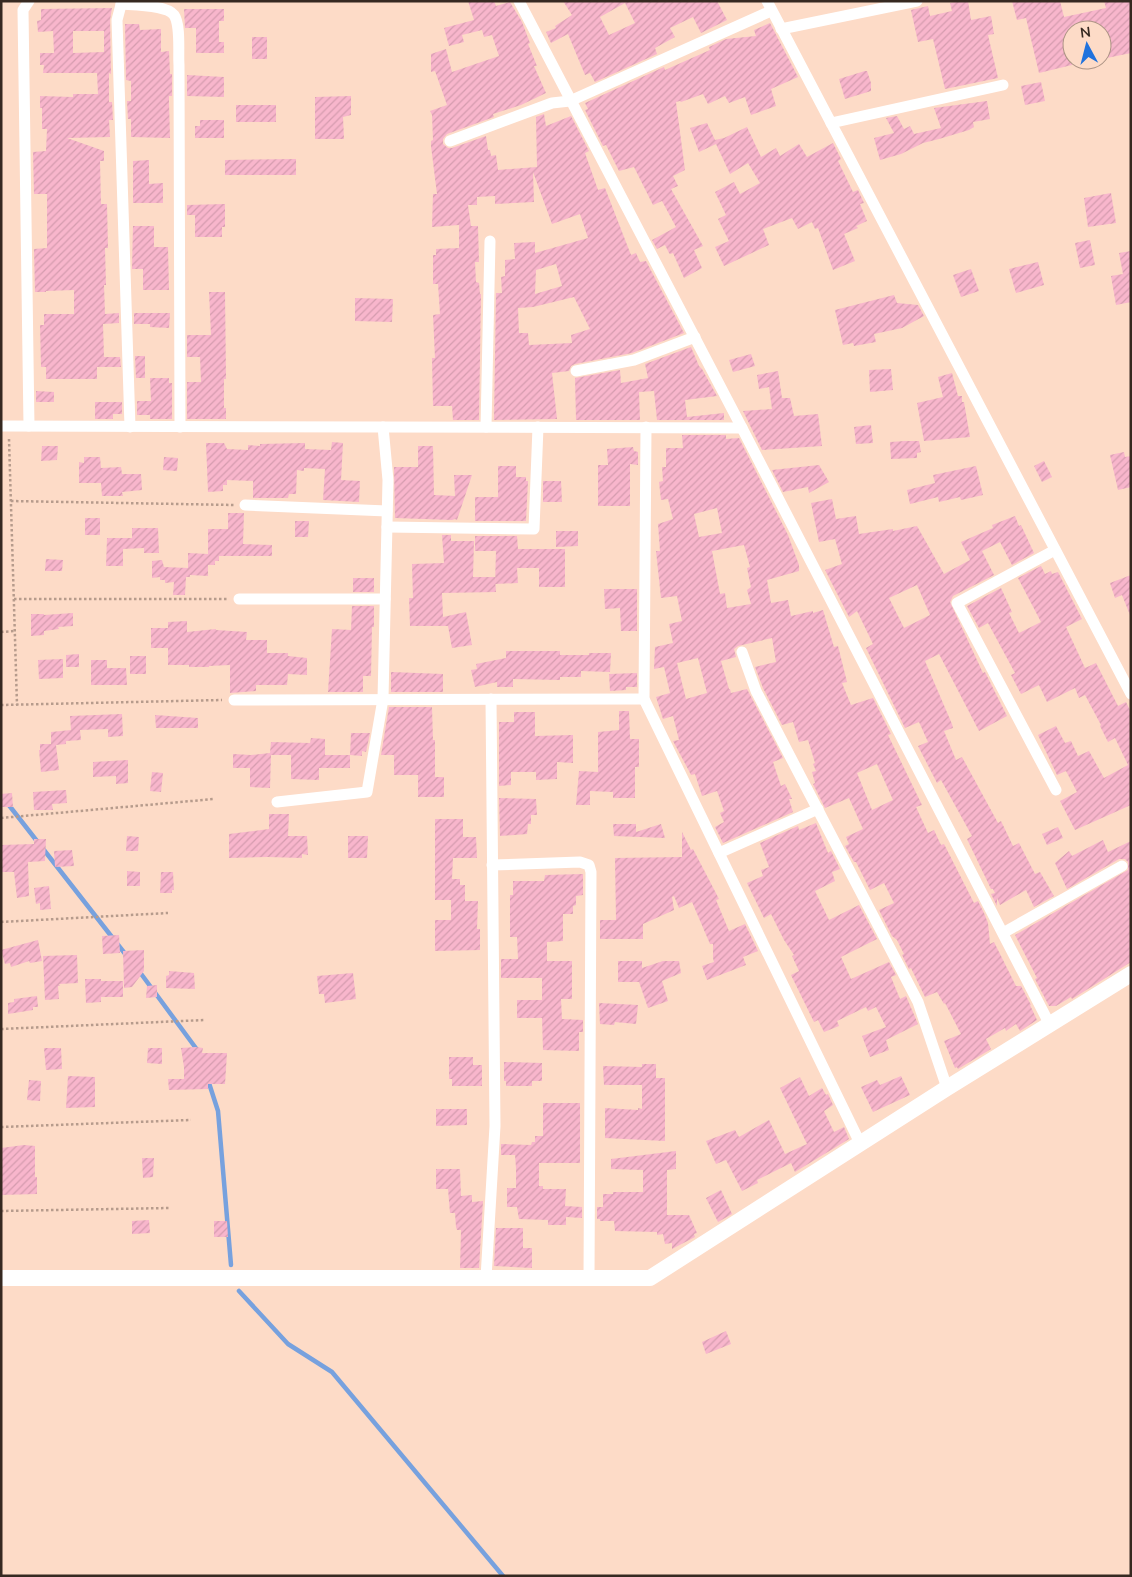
<svg xmlns="http://www.w3.org/2000/svg" width="1132" height="1577" viewBox="0 0 1132 1577" font-family="Mulish,sans-serif">
  <style>
    .lines { fill: none; stroke-linecap: round; stroke-linejoin: round }
    .stream { stroke: #77a1de; stroke-width: 4.5 }
    .building { fill: url(#building-hatch); fill-rule: evenodd }
    .path { stroke: #b69b8c; stroke-width: 2.5; stroke-dasharray: 2.5 2.5; stroke-linecap: butt }
    .street { stroke: #fff; stroke-width: 11 }
    .secondary { stroke: #fff; stroke-width: 16 }
  </style>
  <defs>
    <pattern id="building-hatch" width="6" height="6" patternUnits="userSpaceOnUse" patternTransform="scale(1.25)"><rect width="6" height="6" fill="#f8b6cc"/><path d="M-1 1l2-2M0 6l6-6M5 7l2-2" fill="none" stroke="#d59caf"/></pattern>
  </defs>
  <rect width="100%" height="100%" fill="#fddbc7"/>
  <g class="lines">
    <g class="stream">
      <polyline points="8,804 126,955"/>
      <polyline points="139,971 198,1051"/>
      <polyline points="208,1080 218,1111 231,1265"/>
      <polyline points="239,1291 288,1344 332,1372 503,1576"/>
    </g>
  </g>
  <g class="building">
    <path d="M468 1H494L496 6 510 2 522 22 530 43 528 44 537 66H534L546 93 521 105 493 114 494 117 447 134 443 139V144L448 148H452L486 136 488 150H490L491 156 496 155 498 170 537 167 536 117 544 114 546 126 571 116 589 151 585 153 598 190 605 188 631 255 636 253 640 262 646 261 684 333 632 353 575 364 571 366 569 371 552 373 557 419 494 420 496 293H502L501 277 505 276V260L515 259 514 243 535 242V253L588 238 580 214 552 224 533 172 534 202 495 204V196L477 197V205H468L471 226H478L479 262H475L476 282 479 283 480 294H481L479 420H453L452 406H433L432 358H435L433 315 440 314 438 284H433V255H436V249L459 248V225L432 227 433 194H437L431 146V141L433 140 432 115 430 111 447 105 435 71 431 72V54L446 49 452 72 499 56 492 35 484 37 482 30 462 35 464 42 449 46 444 28 474 20ZM556 264 562 286 535 294 536 270ZM574 297 590 329 571 335 572 343 529 345 528 333H519L518 308 533 307Z"/>
    <path d="M563 1H717L727 20 701 33 693 17 670 28 675 37 655 48 657 54 595 82 590 73 585 75 568 34 551 43 546 32 556 28 555 26 572 15ZM625 3 635 23 609 35 600 17Z"/>
    <polygon points="959,1 968,1 971,20 991,16 994,34 988,35 998,78 945,89 933,39 918,42 911,10 928,6 930,16 952,11 950,3"/>
    <polygon points="1012,1 1060,1 1064,17 1106,8 1104,1 1131,1 1131,53 1102,59 1102,30 1072,30 1072,65 1039,73 1026,18 1017,20"/>
    <path d="M112 8 110 20 111 74 109 73V102H112L113 120H109L110 137 67 138 104 151V161H100L101 204H107L108 248H105L106 285H104L105 314 119 313V323L103 324 104 357H120L121 367H97V379H46V367H41L40 325H44V314H74V290L46 291V292H35L34 249 47 248V194H34L33 152 46 151 47 129H42V108H40V96L73 97V94H98L97 73H43L44 65H40V53H54L53 31 38 32 37 21 41 20V9ZM73 31H104V52L73 53Z"/>
    <polygon points="184,9 224,9 224,21 219,21 219,42 224,42 224,53 196,53 196,28 185,28"/>
    <polygon points="770,23 798,77 771,89 776,106 751,115 745,97 729,103 725,96 708,104 703,94 681,102 680,101 676,102 685,170 673,176 678,186 671,189 703,246 694,250 702,268 684,278 673,253 670,254 669,253 665,245 657,249 652,240 676,227 662,201 653,205 634,167 619,171 606,145 603,146 585,110 588,109 585,103 664,67 665,70 710,50 709,47 726,39 756,36 754,30"/>
    <polygon points="125,24 139,24 140,30 161,29 161,52 169,51 170,74 172,74 172,96 169,96 169,102 170,138 131,137 131,119 128,119 127,101 131,101 131,81 126,80"/>
    <rect x="252" y="37" width="15" height="22"/>
    <polygon points="865,71 867,71 871,83 871,91 845,99 839,79"/>
    <polygon points="187,75 224,77 224,97 187,96"/>
    <polygon points="1041,82 1045,101 1025,105 1021,86"/>
    <polygon points="351,96 351,115 343,117 344,139 315,139 315,97"/>
    <polygon points="987,101 990,119 973,122 974,127 969,130 939,139 923,143 901,154 880,160 874,138 894,133 886,118 897,116 904,129 910,126 914,134 941,128 934,108"/>
    <rect x="236" y="105" width="40" height="17"/>
    <polygon points="200,120 224,120 224,138 195,138 195,126 200,126"/>
    <polygon points="707,123 715,140 724,138 747,127 761,157 776,148 780,156 799,144 807,157 833,143 841,159 838,161 853,192 858,190 864,203 860,204 867,221 856,226 858,228 844,234 855,261 833,270 818,228 815,229 812,222 798,229 792,218 763,229 769,245 724,266 715,247 729,241 718,219 726,215 715,192 734,182 740,194 760,183 748,163 730,174 716,144 699,152 690,128"/>
    <polygon points="296,159 296,175 225,175 225,160"/>
    <polygon points="149,160 149,184 163,183 163,203 133,203 133,161"/>
    <polygon points="1111,193 1116,223 1088,227 1084,198"/>
    <polygon points="225,204 225,227 222,227 222,237 195,237 195,215 187,215 187,205"/>
    <polygon points="133,226 154,226 154,247 168,247 169,290 143,290 143,269 132,269"/>
    <polygon points="1090,240 1095,265 1080,268 1075,243"/>
    <polygon points="1131,251 1131,302 1116,305 1111,276 1123,274 1119,253"/>
    <polygon points="1038,262 1044,285 1016,293 1009,269"/>
    <polygon points="971,269 979,291 961,297 953,275"/>
    <polygon points="209,292 225,292 226,379 224,379 224,408 226,408 226,419 187,419 187,382 201,382 200,357 187,357 187,335 211,335"/>
    <polygon points="894,295 897,303 918,305 924,316 902,328 874,334 876,342 854,346 853,343 843,345 835,310"/>
    <polygon points="355,298 393,299 392,322 355,321"/>
    <polygon points="134,313 170,313 169,328 150,327 150,324 134,324"/>
    <polygon points="691,347 699,366 702,369 717,396 685,400 687,417 724,413 724,420 657,420 654,391 639,392 640,420 576,420 575,378 620,370 621,383 648,378 645,364"/>
    <polygon points="751,354 755,366 733,372 729,360"/>
    <polygon points="135,356 145,356 145,378 136,378"/>
    <polygon points="891,369 893,390 870,392 869,370"/>
    <polygon points="778,371 782,398 790,398 794,416 818,414 822,446 762,450 743,411 772,409 769,387 759,389 757,375"/>
    <polygon points="952,373 958,396 962,396 962,402 964,402 970,437 924,441 917,403 943,397 938,377"/>
    <polygon points="150,378 169,378 169,383 172,383 172,419 150,419 150,415 137,415 137,401 151,401"/>
    <polygon points="36,391 54,392 54,402 36,402"/>
    <polygon points="95,402 122,402 122,414 113,414 113,419 95,419"/>
    <polygon points="871,425 873,443 856,444 854,427"/>
    <path d="M682 435H726V439L739 438 788 535 799 565V571L767 580 771 603 788 600 791 616 813 611V613L823 610 834 647 838 646 847 682 842 683 851 705 873 698 891 734 888 735 922 805 916 807 928 833 934 830 941 845 944 844 974 903 978 901 984 913 988 923 990 944 994 942 1016 986H1021L1031 1005H1030L1037 1020 1020 1031 1016 1024 1006 1031 1005 1028 986 1039 991 1049 958 1069 957 1067 955 1068 944 1041 961 1034 945 1003 944 1004 937 992 925 997 911 968 909 969 902 955 904 954 897 940 892 936 879 910 894 903 884 883 870 890 856 862H854L845 846 849 844 846 837 863 829 849 798 825 808 813 784 815 783 812 772 816 771 813 764 815 763 808 740 799 742 793 722 782 725 763 688 755 667 776 662 772 638 738 646 734 649 736 657 721 661 729 689H730L731 693 747 689 783 758 773 762 781 786 785 784 792 799H789L793 812 723 843 715 827 724 822 720 813 724 811 717 791 702 796 695 774 691 775 689 771 673 741 679 740 673 716 663 719 656 697 670 693 664 667 654 669 655 647 673 643 669 624 682 621 677 596 661 598 656 551H660L658 524 673 519 668 499 661 500 659 482 663 481 662 467H666V448H683ZM717 508 722 533 699 537 694 514ZM744 545 750 567 747 568 751 587 747 590 751 604 727 608 725 593 720 594 712 551ZM698 658 707 693 686 699 677 663ZM877 764 893 800 872 810 857 773Z"/>
    <polygon points="905,441 919,441 921,452 917,453 917,458 891,459 890,442"/>
    <polygon points="332,442 343,443 341,480 360,481 359,502 323,500 325,469 304,468 304,471 297,470 296,494 289,494 288,498 253,498 253,481 227,480 227,485 223,485 223,491 208,492 206,443 224,443 227,449 248,450 248,445 260,446 260,444 305,443 305,449 331,450"/>
    <polygon points="42,446 58,446 57,460 41,461"/>
    <polygon points="418,446 433,446 434,495 455,496 454,475 472,475 457,520 455,519 452,520 395,518 394,467 418,467"/>
    <polygon points="633,447 634,451 638,452 638,465 630,464 630,506 598,506 598,465 608,465 607,449"/>
    <polygon points="1124,452 1125,457 1131,456 1131,487 1118,490 1110,455"/>
    <polygon points="84,457 100,457 101,468 121,467 122,474 141,474 142,490 122,492 123,496 102,496 101,483 79,483 79,462 84,463"/>
    <polygon points="164,457 178,458 177,471 163,470"/>
    <polygon points="1044,461 1052,477 1042,482 1034,466"/>
    <polygon points="819,465 829,482 809,493 808,487 783,492 772,470"/>
    <polygon points="498,466 516,466 516,477 526,477 526,481 528,481 526,521 475,521 475,497 498,497"/>
    <polygon points="976,466 983,495 961,500 960,497 939,502 938,497 910,504 907,490 935,483 933,475"/>
    <polygon points="543,481 561,481 562,502 543,502"/>
    <path d="M832 499 836 519 856 516 859 534 893 529V531L917 526 944 574 970 560 961 542 993 528 992 525 1015 516 1019 526 1021 525 1034 553 1012 565 1000 542 982 551 994 575 953 596 950 602 983 673 985 672 1007 716 979 731 939 654 925 661 952 724 953 728 944 731 956 760 962 757 998 823 1001 821 1013 846 1019 843 1035 874 1040 872 1054 896 1034 907 1026 890 1000 905 997 898V906L991 894 995 893 993 889H991L967 839 972 836 941 780 937 783 918 746 928 742 919 722 905 728 866 648 873 644 857 611 849 617 825 570 842 564 835 539 819 542 811 503ZM917 585 930 615 904 628 889 598Z"/>
    <polygon points="228,513 244,513 243,544 272,545 272,556 219,556 219,561 215,561 215,565 208,565 208,576 190,575 190,577 186,577 185,595 173,595 174,582 165,583 165,580 160,580 160,577 152,578 152,561 162,560 164,567 188,568 188,553 208,554 208,529 228,529"/>
    <rect x="85" y="518" width="15" height="17"/>
    <polygon points="295,521 309,521 308,537 295,537"/>
    <polygon points="132,528 158,528 159,553 144,553 144,548 123,549 123,566 106,566 107,538 132,538"/>
    <polygon points="556,531 578,531 578,546 556,547"/>
    <polygon points="442,535 451,535 451,541 474,541 473,577 495,577 496,592 442,593 443,617 466,612 472,645 452,648 448,626 410,626 409,598 413,598 412,564 444,563"/>
    <polygon points="475,536 517,536 518,549 565,549 565,587 539,587 539,568 517,568 518,583 495,584 496,551 475,551"/>
    <polygon points="46,559 63,560 62,571 45,571"/>
    <polygon points="1041,566 1045,574 1051,571 1052,574 1058,572 1082,619 1066,627 1085,668 1096,663 1118,706 1126,702 1131,712 1131,805 1075,830 1060,801 1077,792 1066,771 1057,775 1038,735 1056,726 1065,743 1071,741 1078,756 1089,751 1104,778 1128,765 1115,738 1108,742 1100,726 1101,725 1085,695 1079,698 1075,688 1047,702 1039,685 1021,694 1011,675 1015,673 988,623 979,628 967,606 1001,588 1012,612 1009,613 1019,633 1041,622 1018,578"/>
    <polygon points="1131,575 1131,614 1130,615 1122,595 1115,598 1110,583"/>
    <rect x="353" y="578" width="21" height="14"/>
    <polygon points="604,589 637,589 637,631 621,631 620,608 605,609"/>
    <polygon points="352,606 374,606 374,627 372,627 371,676 363,676 363,692 328,692 332,629 351,630"/>
    <polygon points="73,613 73,626 58,627 59,629 44,631 44,635 31,636 31,614 44,614 44,615"/>
    <polygon points="187,621 187,632 216,629 216,630 247,632 246,640 267,640 267,653 288,653 288,656 307,658 307,675 288,674 287,685 256,685 256,691 230,693 230,665 209,666 209,667 189,667 189,665 168,665 168,648 151,648 151,628 168,628 168,622"/>
    <polygon points="506,651 560,651 560,655 589,655 589,653 611,653 610,672 581,671 581,677 560,677 560,680 513,679 513,687 497,687 497,682 475,687 471,670 477,669 476,664 506,658"/>
    <polygon points="79,654 79,667 66,667 66,655"/>
    <rect x="130" y="656" width="16" height="18"/>
    <polygon points="63,659 63,678 39,679 38,660"/>
    <polygon points="91,660 107,660 107,668 126,668 127,685 91,685"/>
    <polygon points="391,672 443,674 443,692 391,692"/>
    <polygon points="637,673 637,687 626,687 626,690 610,691 609,674"/>
    <polygon points="389,707 432,707 433,740 435,740 435,777 444,777 444,797 418,797 418,775 394,775 394,755 381,755"/>
    <polygon points="619,711 629,711 630,739 639,739 639,767 635,767 635,798 613,798 613,792 590,791 590,805 576,805 579,771 598,772 598,732 619,730"/>
    <polygon points="514,712 535,712 535,736 573,735 573,763 557,762 557,779 536,780 536,772 511,772 511,785 499,786 499,722 514,722"/>
    <polygon points="122,714 123,736 108,737 108,729 80,730 81,740 66,741 66,744 56,745 59,770 41,772 39,750 40,750 40,744 51,744 51,732 71,730 70,716"/>
    <polygon points="155,715 198,718 198,728 156,728"/>
    <polygon points="351,733 370,733 366,752 362,751 362,756 350,755"/>
    <polygon points="311,738 325,739 325,755 350,755 350,768 319,768 319,780 291,779 291,755 271,755 270,788 250,787 250,768 233,768 233,754 251,755 270,753 271,742 310,743"/>
    <polygon points="128,760 128,783 116,784 116,776 93,777 93,762"/>
    <polygon points="152,772 163,773 161,792 150,791"/>
    <polygon points="66,790 67,803 52,804 53,810 34,810 33,792"/>
    <polygon points="12,793 13,807 1,807 1,794"/>
    <polygon points="499,798 536,799 537,815 531,815 531,824 528,824 527,834 500,836"/>
    <polygon points="269,814 289,814 288,836 307,836 308,855 302,854 302,858 268,857 229,858 229,834 269,829"/>
    <polygon points="435,819 463,819 463,837 476,837 477,858 453,858 452,879 460,879 460,885 465,885 465,901 478,901 477,929 480,929 480,950 435,951 435,920 451,920 451,900 435,900"/>
    <polygon points="816,823 828,853 831,851 840,869 832,872 835,881 815,891 829,920 859,905 877,939 841,957 851,979 889,962 896,975 891,977 900,999 906,996 918,1024 886,1040 889,1050 870,1057 862,1036 886,1027 876,1007 868,1011 866,1007 837,1021 839,1026 824,1032 818,1020 814,1022 791,975 799,971 792,956 794,955 784,940 771,914 764,918 747,883 763,876 761,870 769,867 760,843 798,826 799,830"/>
    <polygon points="613,824 636,824 636,832 661,824 665,838 614,836"/>
    <polygon points="1058,827 1063,838 1047,845 1042,834"/>
    <polygon points="682,832 691,850 693,849 719,899 716,900 729,931 745,924 758,951 743,957 746,965 707,980 702,966 714,962 713,958 713,944 710,944 692,902 679,908 674,896 672,897 674,910 643,924 643,939 600,939 600,920 616,920 615,858 682,857"/>
    <polygon points="127,836 139,837 138,851 126,851"/>
    <polygon points="348,836 368,836 367,858 348,858"/>
    <polygon points="34,839 46,839 45,861 28,862 29,896 17,898 14,872 1,872 1,845 34,844"/>
    <polygon points="1103,840 1108,852 1131,841 1131,962 1072,999 1071,997 1056,1006 1049,1006 1035,979 1037,978 1015,935 1128,870 1128,862 1125,859 1119,859 1067,889 1055,863 1069,851 1072,856"/>
    <polygon points="72,850 74,866 55,867 54,851"/>
    <polygon points="127,871 140,872 140,886 127,886"/>
    <polygon points="161,872 173,872 174,890 172,890 172,893 160,893"/>
    <polygon points="583,874 583,895 576,896 576,905 573,906 573,914 563,914 563,941 547,942 547,961 572,961 572,999 561,999 562,1019 583,1020 583,1032 579,1032 579,1051 543,1050 542,1018 517,1018 517,1000 542,1000 542,978 501,978 501,959 518,959 517,937 510,937 510,895 513,895 513,881 544,881 545,875"/>
    <polygon points="49,886 51,909 40,910 40,903 36,904 34,888"/>
    <polygon points="119,935 120,953 103,954 102,936"/>
    <polygon points="38,940 42,961 30,963 29,961 11,967 10,963 5,964 1,950"/>
    <polygon points="144,950 144,971 132,987 124,988 123,951"/>
    <polygon points="77,955 78,983 59,984 60,986 58,986 59,999 45,1000 43,956"/>
    <polygon points="618,961 642,961 642,968 663,961 679,961 681,973 662,981 668,1001 648,1008 639,982 618,982"/>
    <polygon points="169,971 194,973 195,989 166,988 166,976 169,975"/>
    <polygon points="353,973 356,999 325,1003 324,994 319,994 317,976"/>
    <polygon points="85,979 101,979 101,981 123,981 123,997 101,997 101,1002 86,1003"/>
    <polygon points="157,985 157,997 146,998 147,986"/>
    <polygon points="37,996 38,1007 33,1007 33,1010 8,1014 8,1003 14,1002 14,999"/>
    <polygon points="599,1003 638,1005 636,1024 615,1022 614,1025 600,1024"/>
    <polygon points="196,1047 203,1048 202,1053 227,1053 225,1084 208,1084 208,1089 169,1090 168,1079 184,1079 184,1067 181,1048"/>
    <polygon points="44,1048 61,1048 62,1069 46,1070"/>
    <polygon points="148,1048 162,1048 162,1064 147,1063"/>
    <polygon points="449,1057 473,1057 473,1065 482,1065 482,1086 452,1086 452,1079 449,1079"/>
    <polygon points="504,1062 542,1063 542,1081 532,1081 532,1086 506,1086 506,1081 504,1081"/>
    <polygon points="642,1064 656,1064 656,1078 665,1078 665,1141 605,1138 605,1108 638,1110 638,1108 642,1109 642,1085 604,1085 603,1066 642,1067"/>
    <polygon points="68,1076 95,1077 95,1107 66,1108"/>
    <polygon points="901,1076 910,1095 873,1112 861,1087 877,1080 880,1085"/>
    <polygon points="800,1077 809,1096 822,1088 826,1095 828,1094 833,1105 824,1111 834,1132 844,1127 849,1139 795,1172 791,1163 757,1180 758,1183 742,1191 726,1160 716,1164 706,1141 735,1130 739,1137 769,1120 785,1154 807,1144 780,1088"/>
    <polygon points="29,1080 41,1081 40,1101 27,1100"/>
    <polygon points="543,1103 580,1103 580,1163 539,1163 539,1186 543,1186 543,1189 566,1189 565,1206 582,1207 582,1218 566,1217 566,1225 548,1225 548,1220 519,1219 517,1207 507,1207 507,1188 516,1188 516,1168 515,1155 501,1155 501,1144 531,1145 532,1142 535,1142 535,1136 543,1136"/>
    <polygon points="436,1109 467,1109 467,1125 436,1126"/>
    <polygon points="24,1145 35,1146 35,1177 37,1177 37,1194 1,1195 1,1148"/>
    <polygon points="676,1151 676,1169 667,1170 667,1215 689,1215 697,1233 694,1234 695,1237 672,1249 672,1243 665,1244 663,1234 657,1235 657,1232 615,1231 614,1221 600,1221 600,1219 597,1219 597,1207 603,1207 603,1194 613,1194 613,1192 643,1192 643,1170 611,1169 611,1159"/>
    <polygon points="142,1158 154,1158 153,1177 143,1178"/>
    <polygon points="436,1169 460,1169 461,1196 472,1195 472,1202 483,1201 479,1268 460,1268 461,1230 457,1230 456,1227 455,1213 450,1213 448,1189 436,1189"/>
    <polygon points="721,1190 732,1214 718,1222 706,1198"/>
    <polygon points="149,1220 150,1233 132,1234 132,1221"/>
    <polygon points="214,1221 227,1221 228,1237 214,1237"/>
    <polygon points="496,1228 523,1228 523,1248 532,1248 532,1268 494,1266"/>
    <polygon points="726,1331 731,1344 706,1354 702,1342"/>
  </g>
  <g class="lines">
    <g class="path">
      <polyline points="9,439 17,705"/>
      <polyline points="11,501 234,505"/>
      <polyline points="14,599 227,599"/>
      <polyline points="1,632 15,631"/>
      <polyline points="1,705 222,700"/>
      <polyline points="1,818 214,799"/>
      <polyline points="1,922 168,913"/>
      <polyline points="1,1029 205,1020"/>
      <polyline points="1,1127 191,1120"/>
      <polyline points="1,1211 169,1208"/>
    </g>
    <g class="street">
      <polyline points="29,1 23,10 29,426"/>
      <polyline points="122,1 117,20 130,427"/>
      <polyline points="519,1 742,428 1050,1025"/>
      <polyline points="767,1 1131,694"/>
      <path d="M121 4C133 5 167 5 174 15 181 25 178 53 179 65L180 427"/>
      <polyline points="781,29 917,1"/>
      <polyline points="831,123 1003,85"/>
      <polyline points="450,141 552,103 570,101 771,11"/>
      <polyline points="576,371 634,360 695,337"/>
      <polyline points="1,426 742,428"/>
      <polyline points="486,427 490,241"/>
      <polyline points="646,427 644,699 861,1145"/>
      <polyline points="245,505 387,511"/>
      <polyline points="387,527 534,529 538,427"/>
      <polyline points="1055,550 957,603 1056,790"/>
      <polyline points="239,599 385,599"/>
      <polyline points="742,652 756,691 918,1002 947,1088"/>
      <polyline points="234,700 644,699"/>
      <polyline points="277,802 367,792 383,699 388,480 383,427"/>
      <polyline points="719,853 818,809"/>
      <polyline points="492,865 580,862 589,865 591,872 589,1278"/>
      <polyline points="1003,933 1122,866"/>
      <polyline points="486,1278 495,1126 491,699"/>
    </g>
    <polyline class="secondary" points="1,1278 650,1278 947,1088 1131,974"/>
  </g>
  <rect width="1132" height="1577" fill="none" stroke="#362921" stroke-width="5"/>
  <g transform="translate(1087 45) rotate(353)"><circle r="24" fill="#fddbc7" stroke="#ad9485"/>
  <path d="M0-4L9 19L0 12L-9 19Z" fill="#2072dd"/>
  <text y="-8" font-size="14" font-weight="bold" text-anchor="middle" fill="#362921">N</text>
  </g>
</svg>
